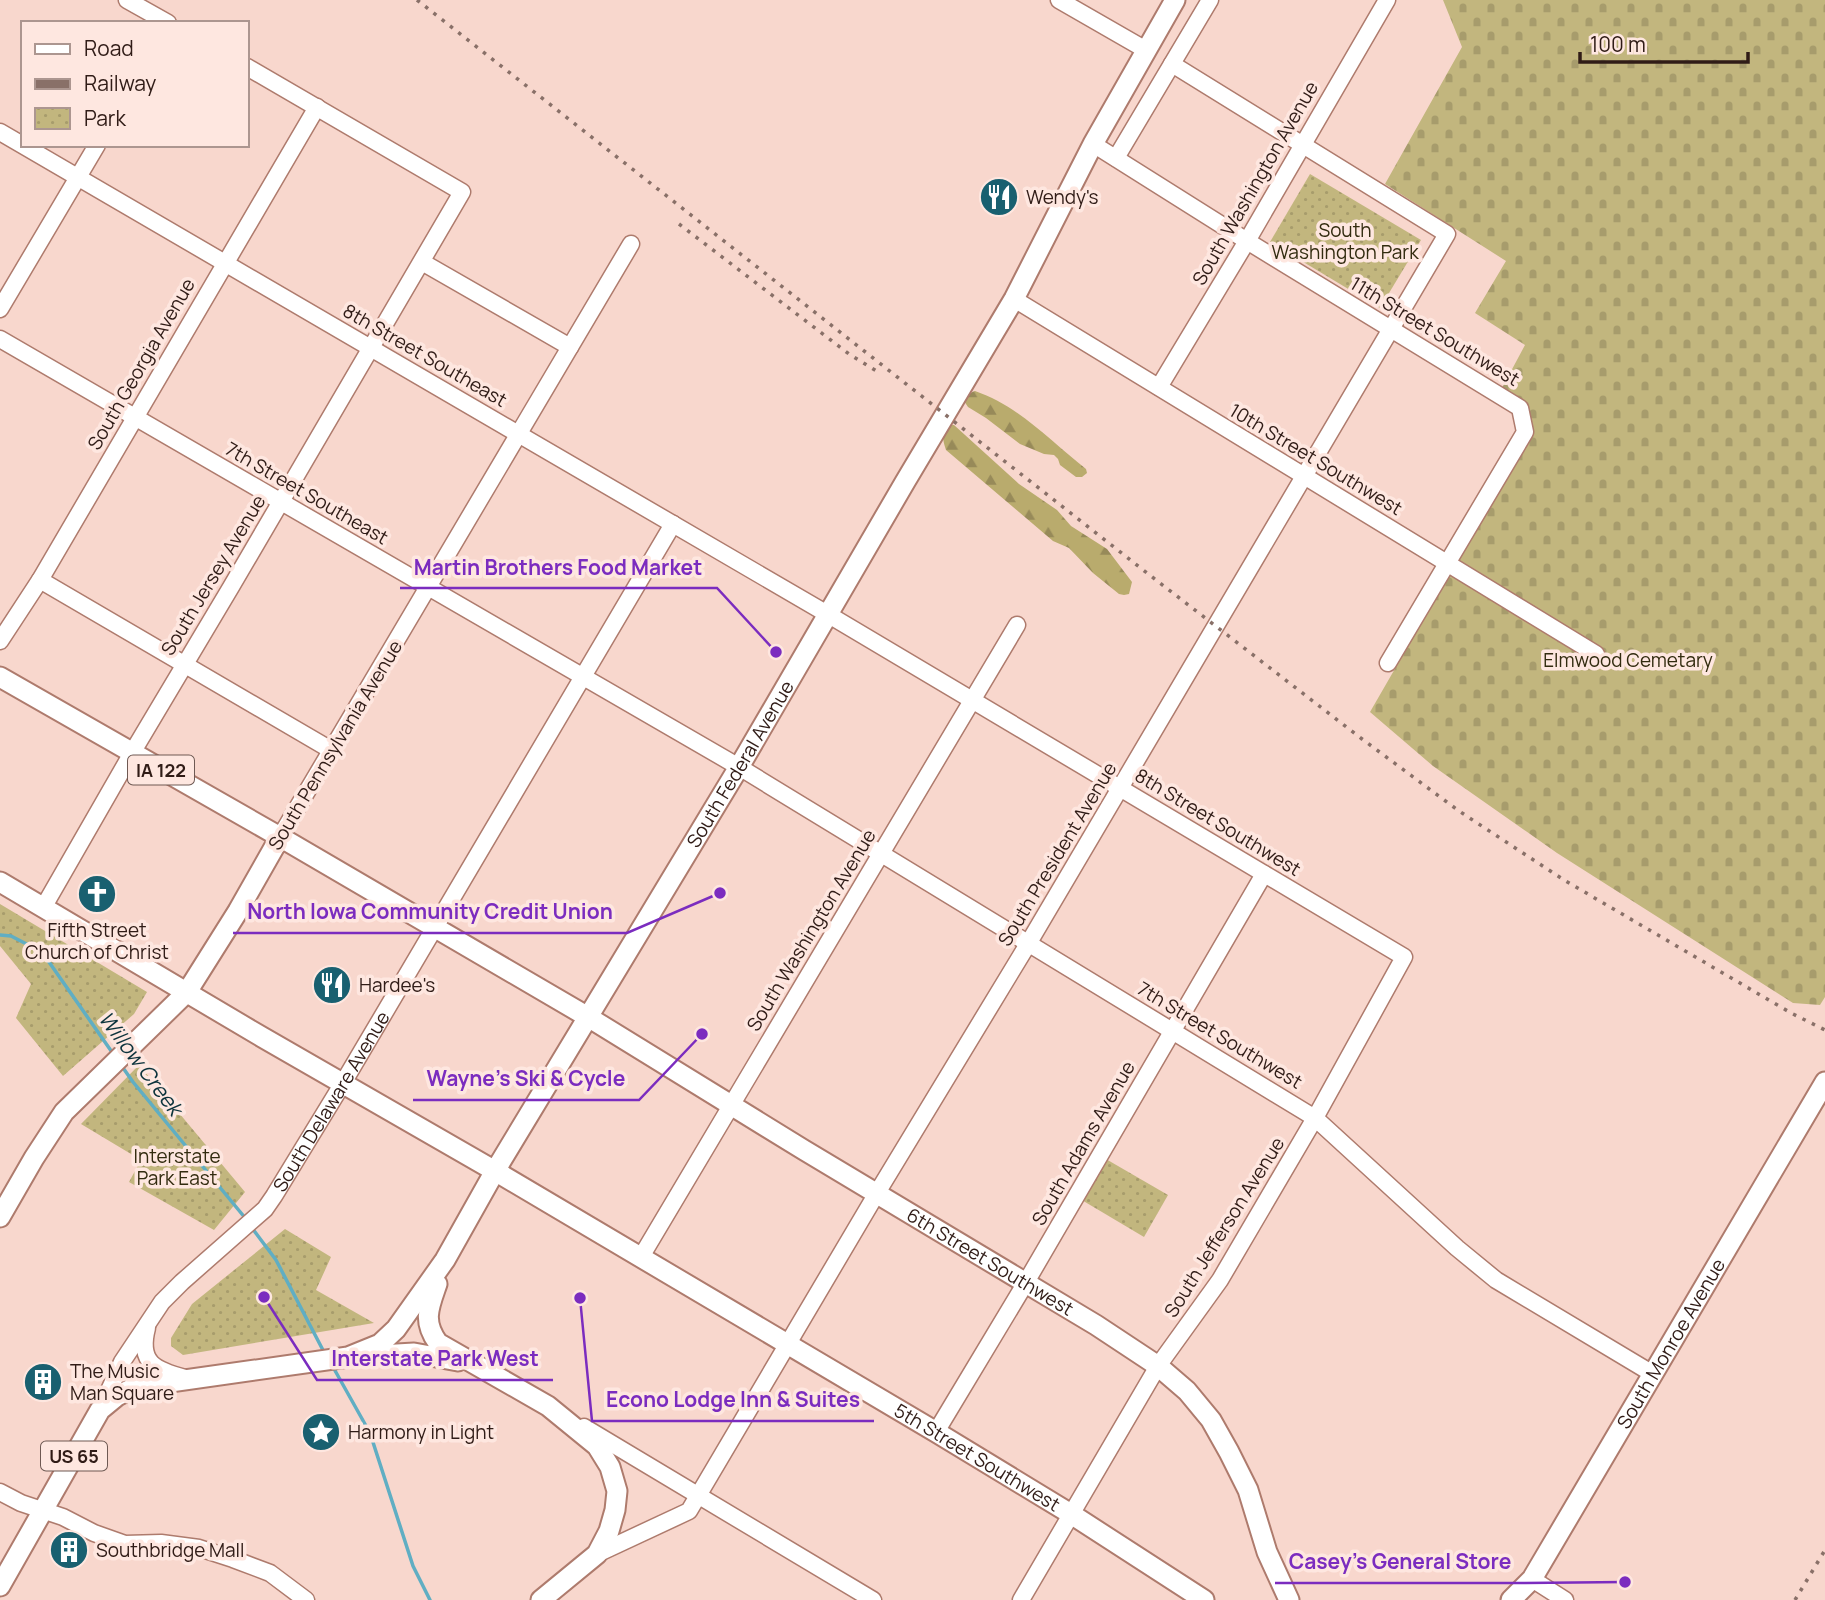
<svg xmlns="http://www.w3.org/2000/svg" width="1825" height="1600" viewBox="0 0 1825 1600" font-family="Manrope,sans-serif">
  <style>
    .forest { fill: url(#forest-firs) }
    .cemetery { fill: url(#cemetery-stones) }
    .park { fill: url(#park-dots) }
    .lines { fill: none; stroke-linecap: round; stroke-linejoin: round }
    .stream { stroke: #60aec3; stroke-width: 3.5 }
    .minor-casing { stroke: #ae7b6d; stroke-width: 19 }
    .major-casing { stroke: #ae7b6d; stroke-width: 23 }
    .minor { stroke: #fff; stroke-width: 16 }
    .major { stroke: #fff; stroke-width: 19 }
    .rail { stroke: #897068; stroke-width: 3.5; stroke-dasharray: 3.5 7; stroke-linecap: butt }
    .labels { text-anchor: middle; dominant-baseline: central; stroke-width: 7; stroke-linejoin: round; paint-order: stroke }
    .shield { fill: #fee7e0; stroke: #6e5953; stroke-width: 2 }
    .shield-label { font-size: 18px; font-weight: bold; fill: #301c17 }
    .street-label { font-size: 19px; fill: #301c17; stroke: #fee7e0 }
    .poi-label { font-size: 19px; fill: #301c17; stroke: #fee7e0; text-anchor: start }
    .park-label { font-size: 19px; fill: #322b0f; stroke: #fee7e0 }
    .water-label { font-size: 21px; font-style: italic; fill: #0c333c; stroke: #fee7e0 }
    .leader { fill: none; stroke: #7b2cbf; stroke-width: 2.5 }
    .callout-dot { fill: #7b2cbf; stroke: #fee7e0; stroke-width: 2.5 }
    .callout-label { font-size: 21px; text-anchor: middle; font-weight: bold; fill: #7b2cbf; stroke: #fee7e0; stroke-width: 7; stroke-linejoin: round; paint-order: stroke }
  </style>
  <defs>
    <pattern id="forest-firs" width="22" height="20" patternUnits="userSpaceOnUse" patternTransform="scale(1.75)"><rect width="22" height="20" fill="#b9ab6d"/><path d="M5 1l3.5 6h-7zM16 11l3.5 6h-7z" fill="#978a59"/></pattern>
    <pattern id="cemetery-stones" width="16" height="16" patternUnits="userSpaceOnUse" patternTransform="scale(1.75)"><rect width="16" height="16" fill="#c2b67e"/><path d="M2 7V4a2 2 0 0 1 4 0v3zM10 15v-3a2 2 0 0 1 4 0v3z" fill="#a79c6c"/></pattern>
    <pattern id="park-dots" width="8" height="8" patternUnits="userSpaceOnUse" patternTransform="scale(1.75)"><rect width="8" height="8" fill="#c2b67e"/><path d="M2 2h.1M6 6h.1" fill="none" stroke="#a79c6c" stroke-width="1.8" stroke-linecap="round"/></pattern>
  </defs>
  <rect width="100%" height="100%" fill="#f8d7cd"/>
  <g class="forest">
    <path d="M975 391C1019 406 1050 441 1086 469L1087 473 1082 477H1076L1060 465 1058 459 1054 455 1044 454 1020 444 986 418 968 407 964 401C966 396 969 393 975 391Z"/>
    <path d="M947 425H954L1019 484 1057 510 1071 526 1107 549 1132 582 1129 594 1124 595 1119 594 1093 573 1069 548 1053 541 946 450C943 441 941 434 947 425Z"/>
  </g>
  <path class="cemetery" d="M1443 0H1825V997L1820 1005 1793 1003 1557 853 1433 766 1370 712 1531 433C1530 404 1527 402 1502 388L1525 345 1475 313 1506 261 1385 184 1462 47Z"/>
  <g class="park">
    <polygon points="1310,174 1421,240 1380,308 1270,242"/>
    <polygon points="0,904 147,992 134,1014 63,1076 16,1018 31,984 0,946"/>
    <polygon points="139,1065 245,1192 214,1230 129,1182 141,1160 81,1124"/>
    <polygon points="1099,1155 1168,1195 1144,1237 1075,1196"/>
    <polygon points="285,1229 331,1257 316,1290 374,1323 183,1355 171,1346 171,1338 192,1304"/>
  </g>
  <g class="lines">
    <g class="stream">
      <polyline points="0,935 11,936 42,952 114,1055"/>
      <polyline points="121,1065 133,1082 246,1219"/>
      <polyline points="252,1228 276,1260 325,1354"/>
      <polyline points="333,1367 370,1433 413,1566 430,1600"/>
    </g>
    <g class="minor-casing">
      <g id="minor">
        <polyline points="127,0 168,23"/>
        <polyline points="1059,0 1146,50"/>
        <polyline points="0,132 829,615 1404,957 1315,1118 1220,1280 1158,1366 1021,1600"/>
        <polyline points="1093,144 1247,241 1520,408 1525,432 1388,663"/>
        <polyline points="1116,158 1210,0"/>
        <polyline points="422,262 570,347"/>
        <polyline points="1014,299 1596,654"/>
        <polyline points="0,309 97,145"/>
        <polyline points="0,339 739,767 1315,1118 1457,1248 1496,1280 1653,1374"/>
        <polyline points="1159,387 1247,241 1387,0"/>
        <polyline points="40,580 331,750"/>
        <polyline points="0,641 40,580 317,107"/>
        <polyline points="280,837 631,244"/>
        <polyline points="43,908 132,753 231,587 462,192 247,67"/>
        <polyline points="641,1257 1017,625"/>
        <path d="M147 1328C138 1363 155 1370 185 1378"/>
        <path id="s1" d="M100 1410 122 1362 162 1302 182 1282 265 1209 274 1196 343 1083 673 524"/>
        <polyline points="584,1427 873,1600"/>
        <polyline points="936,1432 1025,1284 1264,874"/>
        <polyline points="0,1492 21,1503 63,1517 94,1533 125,1544 161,1543 199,1548 233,1559 270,1573 306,1600"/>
        <polyline points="597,1554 689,1511 877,1193 1028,944 1447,234 1172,64"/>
        <polyline points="1532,1579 1565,1600"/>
      </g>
    </g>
    <g class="major-casing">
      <g id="major">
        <path id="s2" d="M0 677 280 837 588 1017 804 1150 1096 1325 1158 1366 1187 1391 1211 1420 1229 1452 1248 1490 1267 1552 1289 1600"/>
        <path id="s3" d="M0 882 262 1037 495 1171 936 1432 1071 1514 1204 1600"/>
        <polyline points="0,1217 34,1158 64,1112 187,992 238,911 280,837"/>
        <path d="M437 1284C429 1307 422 1321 438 1343L548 1406 597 1446 610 1467 617 1491 615 1510 609 1531 597 1554 541 1600"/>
        <polyline points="363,1356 414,1353 458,1361"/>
        <path id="s4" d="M0 1586 100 1410 117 1396 135 1387 348 1357 380 1344 396 1329 445 1260 495 1171 739 767 905 482 1014 299 1093 144 1175 0"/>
        <path id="s5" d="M1511 1600 1532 1579 1825 1082"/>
      </g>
    </g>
    <use href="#minor" class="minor"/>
    <use href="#major" class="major"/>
    <g class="rail">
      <polyline points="417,0 1147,573 1362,739 1459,811 1564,880 1791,1013 1825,1030"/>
      <polyline points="679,224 849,354 878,372"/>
      <polyline points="1795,1600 1825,1550"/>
    </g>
  </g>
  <defs>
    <g id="restaurant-disc" transform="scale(2.0125)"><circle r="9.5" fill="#196070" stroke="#fee7e0"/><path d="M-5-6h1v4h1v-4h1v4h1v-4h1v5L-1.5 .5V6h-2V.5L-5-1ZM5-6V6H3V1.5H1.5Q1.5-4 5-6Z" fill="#fff"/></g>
    <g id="church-disc" transform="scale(2.0125)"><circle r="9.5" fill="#196070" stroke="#fee7e0"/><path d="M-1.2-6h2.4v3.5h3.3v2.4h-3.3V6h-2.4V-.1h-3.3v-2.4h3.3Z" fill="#fff"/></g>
    <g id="building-disc" transform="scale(2.0125)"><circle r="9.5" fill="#196070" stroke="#fee7e0"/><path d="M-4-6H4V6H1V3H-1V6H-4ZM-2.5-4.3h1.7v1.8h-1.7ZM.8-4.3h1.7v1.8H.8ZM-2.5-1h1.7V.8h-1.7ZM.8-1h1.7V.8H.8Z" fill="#fff"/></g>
    <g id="sight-disc" transform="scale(2.0125)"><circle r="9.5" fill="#196070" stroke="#fee7e0"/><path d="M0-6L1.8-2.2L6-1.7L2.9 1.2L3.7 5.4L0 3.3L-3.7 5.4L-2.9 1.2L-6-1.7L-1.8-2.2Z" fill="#fff"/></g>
  </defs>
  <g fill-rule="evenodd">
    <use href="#restaurant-disc" x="999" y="197"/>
    <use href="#church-disc" x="97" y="894"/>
    <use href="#restaurant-disc" x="332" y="985"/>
    <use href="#building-disc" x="43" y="1382"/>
    <use href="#sight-disc" x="321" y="1432"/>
    <use href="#building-disc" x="69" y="1550"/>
  </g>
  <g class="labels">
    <g class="shield">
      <rect x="128" y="755.5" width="66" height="29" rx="5"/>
      <rect x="41" y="1441.5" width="66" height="29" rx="5"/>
    </g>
    <g class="shield-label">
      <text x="161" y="770">IA 122</text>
      <text x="74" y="1456">US 65</text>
    </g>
    <g class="street-label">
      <text transform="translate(1255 183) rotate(-60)">South Washington Avenue</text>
      <text transform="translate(1435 331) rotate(31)">11th Street Southwest</text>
      <text transform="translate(425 355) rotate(30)">8th Street Southeast</text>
      <text transform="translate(141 364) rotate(-60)">South Georgia Avenue</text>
      <text transform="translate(1316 459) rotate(31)">10th Street Southwest</text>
      <text transform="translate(307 493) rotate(30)">7th Street Southeast</text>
      <text transform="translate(213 575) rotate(-59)">South Jersey Avenue</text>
      <text transform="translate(335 745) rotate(-59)">South Pennsylvania Avenue</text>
      <text stroke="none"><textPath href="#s4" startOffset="1178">South Federal Avenue</textPath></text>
      <text transform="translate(1218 822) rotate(31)">8th Street Southwest</text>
      <text transform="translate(1057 854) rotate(-59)">South President Avenue</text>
      <text transform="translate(811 930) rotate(-59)">South Washington Avenue</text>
      <text transform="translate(1220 1035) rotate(31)">7th Street Southwest</text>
      <text stroke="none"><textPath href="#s1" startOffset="390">South Delaware Avenue</textPath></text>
      <text transform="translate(1083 1143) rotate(-60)">South Adams Avenue</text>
      <text transform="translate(1224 1227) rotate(-58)">South Jefferson Avenue</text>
      <text stroke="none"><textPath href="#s2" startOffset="1150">6th Street Southwest</textPath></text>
      <text stroke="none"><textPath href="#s5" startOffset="303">South Monroe Avenue</textPath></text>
      <text stroke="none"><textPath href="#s3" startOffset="1134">5th Street Southwest</textPath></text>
    </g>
    <g class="poi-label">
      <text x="1026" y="197">Wendy's</text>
      <text x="97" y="930" text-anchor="middle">Fifth Street<tspan x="97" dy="22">Church of Christ</tspan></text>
      <text x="359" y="985">Hardee's</text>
      <text x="70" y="1371">The Music<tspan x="70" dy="22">Man Square</tspan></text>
      <text x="348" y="1432">Harmony in Light</text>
      <text x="96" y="1550">Southbridge Mall</text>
    </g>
    <g class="park-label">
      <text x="1345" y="230">South<tspan x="1345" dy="22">Washington Park</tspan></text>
      <text x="1628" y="660">Elmwood Cemetary</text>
      <text x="177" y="1156">Interstate<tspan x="177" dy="22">Park East</tspan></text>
    </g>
    <g class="water-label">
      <text transform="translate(141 1063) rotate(53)">Willow Creek</text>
    </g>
  </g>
  <path class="leader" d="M776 652L717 588H400M720 893L627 933H233M702 1034L639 1100H413M264 1297L317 1380H553M580 1298L592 1421H874M1625 1582L1525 1583H1275"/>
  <g class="callout-dot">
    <circle cx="776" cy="652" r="7"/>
    <circle cx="720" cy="893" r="7"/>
    <circle cx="702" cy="1034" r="7"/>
    <circle cx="264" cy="1297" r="7"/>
    <circle cx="580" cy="1298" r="7"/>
    <circle cx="1625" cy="1582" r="7"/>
  </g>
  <g class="callout-label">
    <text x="558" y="575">Martin Brothers Food Market</text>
    <text x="430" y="919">North Iowa Community Credit Union</text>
    <text x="526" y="1086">Wayne's Ski &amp; Cycle</text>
    <text x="435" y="1366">Interstate Park West</text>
    <text x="733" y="1407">Econo Lodge Inn &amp; Suites</text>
    <text x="1400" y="1569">Casey's General Store</text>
  </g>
  <rect x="21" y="21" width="228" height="126" fill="#fee7e0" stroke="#ac9690" stroke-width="2"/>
  <rect x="35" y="44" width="35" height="10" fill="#ffffff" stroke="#ac9690" stroke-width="2"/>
  <text x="84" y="56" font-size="21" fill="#301c17">Road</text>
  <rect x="35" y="79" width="35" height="10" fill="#897068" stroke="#ac9690" stroke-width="2"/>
  <text x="84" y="91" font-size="21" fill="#301c17">Railway</text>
  <rect x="35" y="108" width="35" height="21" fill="url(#park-dots)" stroke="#ac9690" stroke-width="2"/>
  <text x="84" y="126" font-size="21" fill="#301c17">Park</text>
  <path d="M1580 52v10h168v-10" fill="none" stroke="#301c17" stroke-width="3.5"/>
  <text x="1590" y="52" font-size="21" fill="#301c17" stroke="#fee7e0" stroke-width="5" paint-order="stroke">100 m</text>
</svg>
